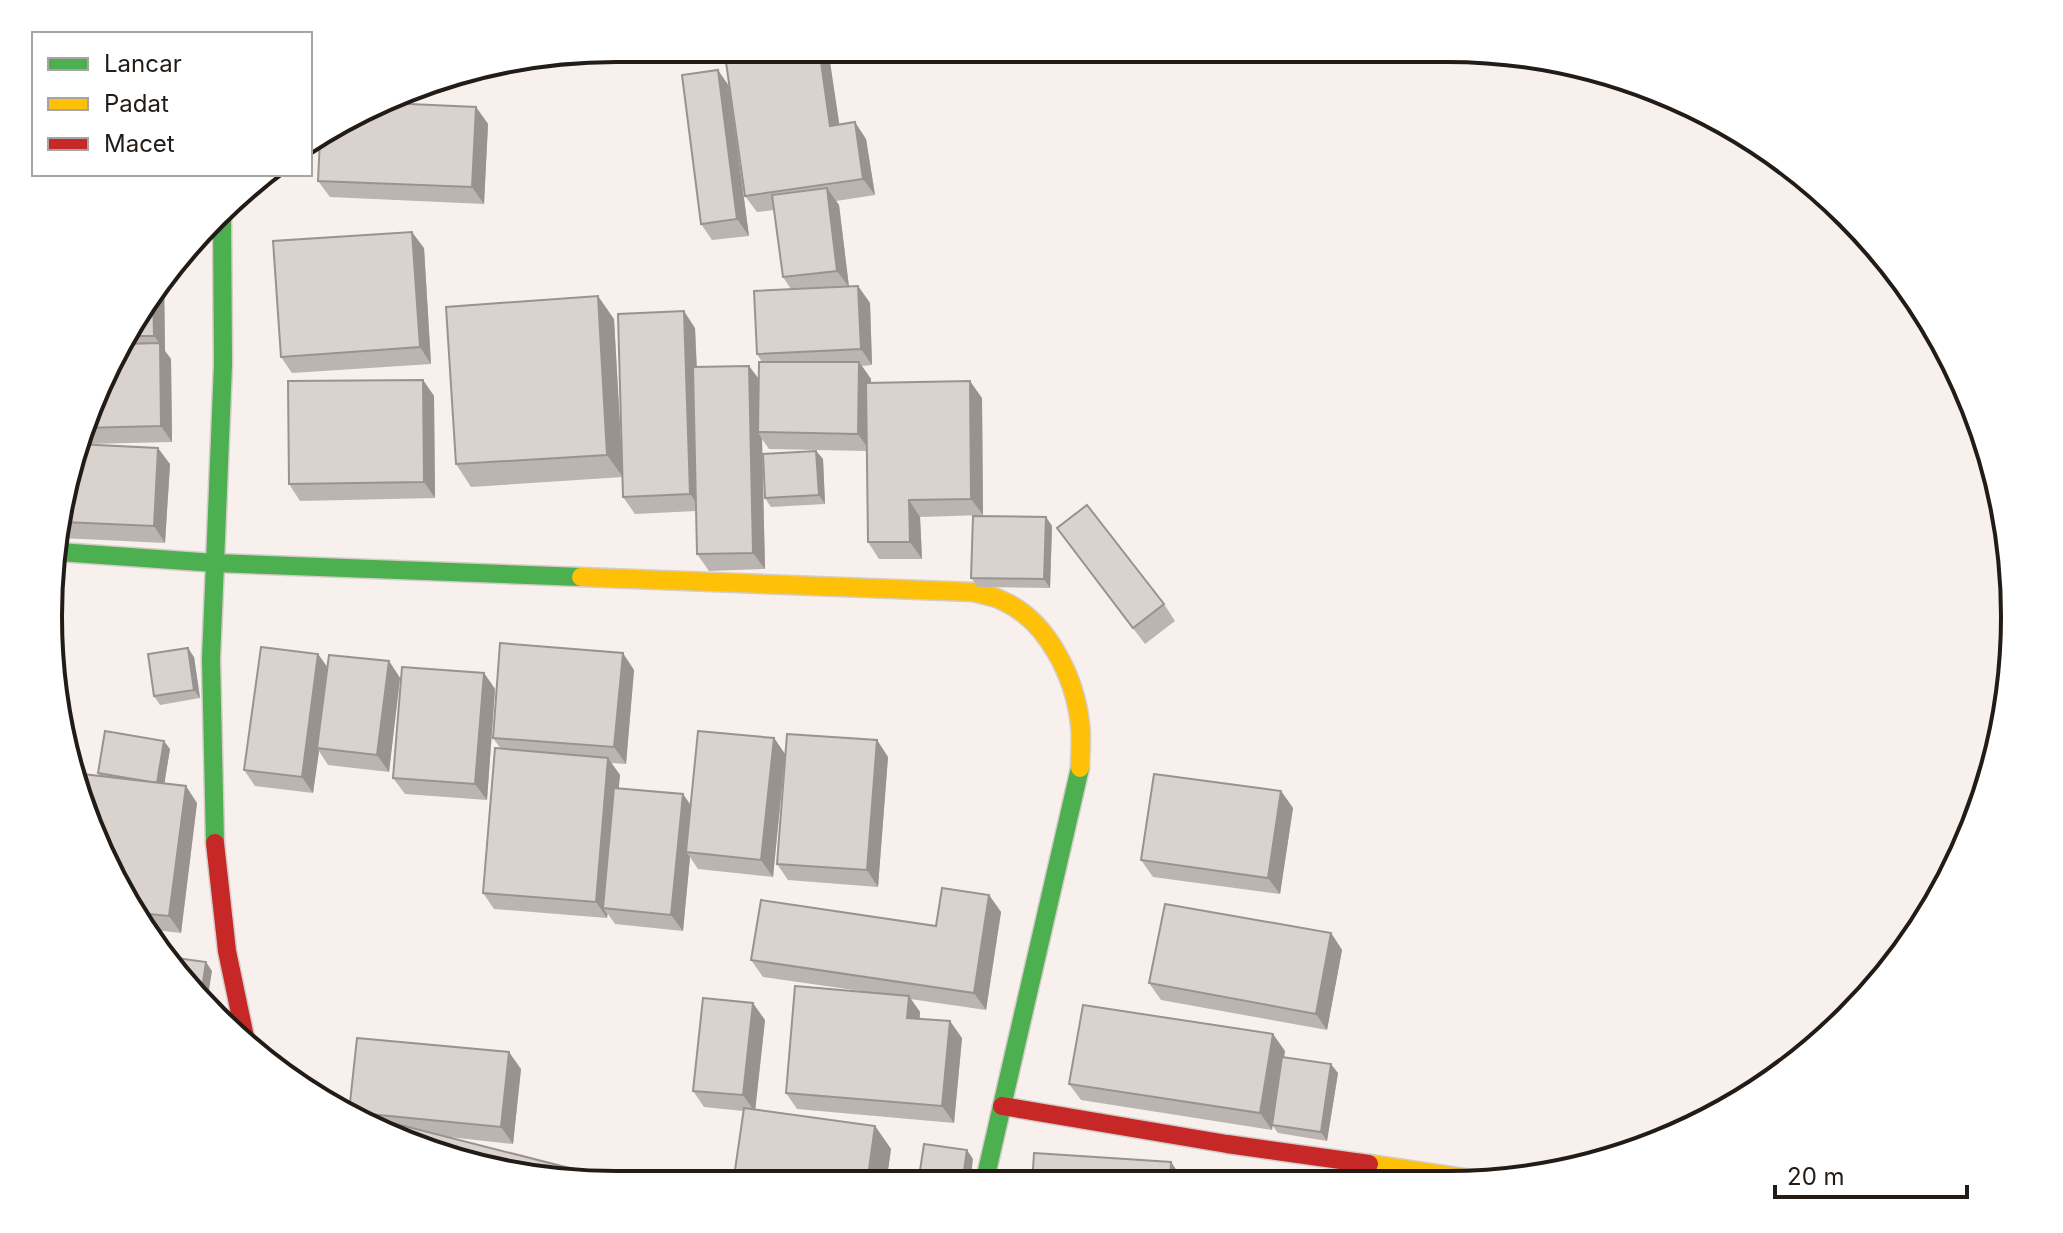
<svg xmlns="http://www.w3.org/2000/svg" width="2063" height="1233" viewBox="0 0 2063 1233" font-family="Inter,sans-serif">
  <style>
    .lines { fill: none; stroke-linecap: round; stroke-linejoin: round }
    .fast-casing { stroke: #d3ccc7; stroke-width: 21 }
    .slow-casing { stroke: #d3ccc7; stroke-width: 21 }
    .jam-casing { stroke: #d3ccc7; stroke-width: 21 }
    .fast { stroke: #4caf50; stroke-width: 18 }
    .slow { stroke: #ffc107; stroke-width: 18 }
    .jam { stroke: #c62828; stroke-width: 18 }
    .wall { fill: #bbb5b1 }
    .shaded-wall { fill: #999390 }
    .building { fill: #dad2ce; stroke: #999390; stroke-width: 2 }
    .rim { fill: none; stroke: #221b16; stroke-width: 4 }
  </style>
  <rect width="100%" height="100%" fill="#f7f0ec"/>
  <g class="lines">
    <g class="fast-casing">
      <g id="fast">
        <polyline points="222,218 223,364 215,563 581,577"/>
        <polyline points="59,552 215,563 211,659 215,843"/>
        <polyline points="984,1184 1080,768"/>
      </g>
    </g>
    <g class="slow-casing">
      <g id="slow">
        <path d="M581 577 973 592C983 595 994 596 1003 601 1048 621 1075 678 1080 724 1082 739 1080 754 1080 768"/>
        <polyline points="1369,1164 1491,1182"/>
      </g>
    </g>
    <g class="jam-casing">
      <g id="jam">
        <polyline points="215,843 227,951 245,1037"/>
        <polyline points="1002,1106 1227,1144 1369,1164"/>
      </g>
    </g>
    <use href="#fast" class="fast"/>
    <use href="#slow" class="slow"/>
    <use href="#jam" class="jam"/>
  </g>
  <g class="wall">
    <polygon points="729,86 749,236 712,240 701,224"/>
    <polygon points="476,107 488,124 484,204 330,197 318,181"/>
    <polygon points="839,125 866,139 875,195 836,201 839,205 849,287 858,286 870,303 872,365 862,366 871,379 871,383 982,398 983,515 920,517 922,559 879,559 868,542 867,451 769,449 762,439 765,569 709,571 697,554 696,511 635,514 623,497 623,477 471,487 456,464 614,319 622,466 695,328 697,367 749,366 759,379 762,362 757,354 791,289 783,277 774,210 757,212 745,196"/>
    <polygon points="424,248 431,364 292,373 281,357"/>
    <polygon points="164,280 165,351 171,359 172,442 88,444 170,464 165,543 61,538 78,434 144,300"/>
    <polygon points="423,380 434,396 435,498 300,501 289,484"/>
    <polygon points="816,451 823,459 825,504 771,507 765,498"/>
    <polygon points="1046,517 1052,526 1050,588 978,587 971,578"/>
    <polygon points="1057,528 1164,604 1175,621 1145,644"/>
    <polygon points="318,654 327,667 389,661 400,678 389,772 328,765 319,751 313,793 255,786 244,770"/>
    <polygon points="194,657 200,698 160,705 154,696"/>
    <polygon points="634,670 626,764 611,763 620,775 618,789 683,794 691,805 774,738 785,754 877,740 888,757 878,887 788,880 777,864 785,757 773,877 698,869 690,857 683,931 615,924 608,914 607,918 494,909 483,893 501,749 493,738"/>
    <polygon points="484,673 495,689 487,800 405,794 393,778"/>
    <polygon points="170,749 164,784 197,803 181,933 147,929 78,800 100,776 98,773"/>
    <polygon points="1281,791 1293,808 1280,894 1153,877 1141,860"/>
    <polygon points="989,895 1001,912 986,1010 910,999 920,1012 920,1019 962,1038 954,1123 797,1109 786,1093 868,992 763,977 751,960 936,926"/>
    <polygon points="1331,933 1342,950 1327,1030 1161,1000 1149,983"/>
    <polygon points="765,1020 755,1109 875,1126 891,1149 886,1184 733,1184 743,1111 704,1107 693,1091"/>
    <polygon points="1285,1051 1284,1057 1338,1073 1327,1141 1278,1133 1272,1125 1272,1130 1081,1100 1069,1084"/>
    <polygon points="521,1069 513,1144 449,1137 581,1171 590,1184 579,1184 433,1155 351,1114 349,1112"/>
  </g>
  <g class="shaded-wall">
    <polygon points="819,48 828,48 842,142 830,126"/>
    <polygon points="718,70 729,86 749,236 737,219"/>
    <polygon points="476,107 488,124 484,204 472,187"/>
    <polygon points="855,122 866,139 875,195 863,179"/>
    <polygon points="827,188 839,205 849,287 837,271"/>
    <polygon points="412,232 424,248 431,364 420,347"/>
    <polygon points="164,279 165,351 171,359 172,442 161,426 160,344 154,336 153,291"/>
    <polygon points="858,286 870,303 872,365 861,349"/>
    <polygon points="598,296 614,319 623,477 607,455"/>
    <polygon points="684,311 695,328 702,511 690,494"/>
    <polygon points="859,362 871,379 870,451 858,434"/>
    <polygon points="749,366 761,382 758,432 762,439 765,569 753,553"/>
    <polygon points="423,380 434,396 435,498 424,482"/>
    <polygon points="970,381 982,398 983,515 971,499"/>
    <polygon points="158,448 170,464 165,543 154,526"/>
    <polygon points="816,451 823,459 825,504 819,495"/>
    <polygon points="909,500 920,517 922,559 910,542"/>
    <polygon points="1046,517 1052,526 1050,588 1044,579"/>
    <polygon points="188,648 194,657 200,698 194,690"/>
    <polygon points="623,653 634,670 626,764 614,747"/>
    <polygon points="318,654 330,671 317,748 319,751 313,793 302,777"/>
    <polygon points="389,661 400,678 389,772 377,755"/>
    <polygon points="484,673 495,689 487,800 475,784"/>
    <polygon points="774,738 785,754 773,877 761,860"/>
    <polygon points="877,740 888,757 878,887 867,870"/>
    <polygon points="164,741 170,749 163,792 157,783"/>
    <polygon points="608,758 620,775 608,908 603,908 607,914 607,918 596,902"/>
    <polygon points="186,786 197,803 181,933 169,916"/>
    <polygon points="1281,791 1293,808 1280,894 1268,878"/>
    <polygon points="683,794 694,811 686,852 690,857 683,931 671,915"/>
    <polygon points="989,895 1001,912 986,1010 974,993"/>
    <polygon points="1331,933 1342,950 1327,1030 1316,1014"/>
    <polygon points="206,962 212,971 207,1002 201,996"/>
    <polygon points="909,996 920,1012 918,1034 907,1018"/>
    <polygon points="753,1003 765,1020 755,1112 743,1095"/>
    <polygon points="950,1021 962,1038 954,1123 942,1106"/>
    <polygon points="1273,1034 1285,1051 1272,1130 1260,1113"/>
    <polygon points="509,1052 521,1069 513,1144 501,1127"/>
    <polygon points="1331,1064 1338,1073 1327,1141 1321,1132"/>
    <polygon points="875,1126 891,1149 886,1184 867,1184"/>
    <polygon points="967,1150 973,1159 970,1184 962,1184"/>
    <polygon points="1171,1162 1186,1184 1170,1184"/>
    <polygon points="581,1171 590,1184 577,1183"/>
  </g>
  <g class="building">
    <polygon points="724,48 819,48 830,126 855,122 863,179 745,196"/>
    <polygon points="718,70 737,219 701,224 682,75"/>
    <polygon points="387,103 476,107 472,187 318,181 320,139"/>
    <polygon points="827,188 837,271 783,277 772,195"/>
    <polygon points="412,232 420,347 281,357 273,241"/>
    <polygon points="858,286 861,349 757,354 754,291"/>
    <polygon points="153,291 154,336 126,336 144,300"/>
    <polygon points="598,296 607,455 456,464 446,307"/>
    <polygon points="684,311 690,494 623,497 618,314"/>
    <polygon points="160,343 161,426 81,428 123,344"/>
    <polygon points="759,362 859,362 858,434 758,432"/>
    <polygon points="749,366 753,553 697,554 693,367"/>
    <polygon points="423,380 424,482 289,484 288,381"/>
    <polygon points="970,381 971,499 909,500 910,542 868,542 866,383"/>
    <polygon points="76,444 158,448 154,526 64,522"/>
    <polygon points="816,451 819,495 765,498 763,454"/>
    <polygon points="1087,505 1164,604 1133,628 1057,528"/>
    <polygon points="973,516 1046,517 1044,579 971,578"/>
    <polygon points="500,643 623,653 614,747 493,738"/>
    <polygon points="261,647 318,654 302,777 244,770"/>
    <polygon points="188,648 194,690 154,696 148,654"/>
    <polygon points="329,655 389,661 377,755 317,748"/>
    <polygon points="402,667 484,673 475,784 393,778"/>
    <polygon points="105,731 164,741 157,783 98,773"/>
    <polygon points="698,731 774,738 761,860 686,852"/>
    <polygon points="787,734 877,740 867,870 777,864"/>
    <polygon points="495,748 608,758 596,902 483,893"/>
    <polygon points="74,773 186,786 169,916 139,913 78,800"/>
    <polygon points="1154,774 1281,791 1268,878 1141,860"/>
    <polygon points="614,788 683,794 671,915 603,908"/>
    <polygon points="942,888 989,895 974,993 751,960 761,900 936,926"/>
    <polygon points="1165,904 1331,933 1316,1014 1149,983"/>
    <polygon points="162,956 206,962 201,996 165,962"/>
    <polygon points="795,986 909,996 907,1018 950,1021 942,1106 786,1093"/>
    <polygon points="703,998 753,1003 743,1095 693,1091"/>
    <polygon points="1083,1005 1273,1034 1260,1113 1069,1084"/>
    <polygon points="357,1038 509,1052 501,1127 349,1112"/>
    <polygon points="1282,1057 1331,1064 1321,1132 1272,1125"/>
    <polygon points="744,1108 875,1126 867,1184 733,1184"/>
    <polygon points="369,1117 581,1171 577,1183 433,1155 367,1122"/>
    <polygon points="924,1144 967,1150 962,1184 918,1184"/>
    <polygon points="1034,1153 1171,1162 1170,1184 1032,1184"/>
  </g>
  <path d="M0 0H2063V1233H0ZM616 62H1447A554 554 0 0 1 2001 616V617A554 554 0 0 1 1447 1171H616A554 554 0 0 1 62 617V616A554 554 0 0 1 616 62Z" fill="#fff" fill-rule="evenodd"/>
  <path class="rim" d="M616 62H1447A554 554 0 0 1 2001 616V617A554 554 0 0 1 1447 1171H616A554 554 0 0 1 62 617V616A554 554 0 0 1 616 62Z"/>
  <rect x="32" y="32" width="280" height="144" fill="#ffffff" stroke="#a7a4a2" stroke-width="2"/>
  <rect x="48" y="58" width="40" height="12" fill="#4caf50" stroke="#a7a4a2" stroke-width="2"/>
  <text x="104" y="72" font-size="24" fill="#221b16">Lancar</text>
  <rect x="48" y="98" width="40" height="12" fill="#ffc107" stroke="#a7a4a2" stroke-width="2"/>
  <text x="104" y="112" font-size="24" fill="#221b16">Padat</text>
  <rect x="48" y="138" width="40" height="12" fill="#c62828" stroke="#a7a4a2" stroke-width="2"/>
  <text x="104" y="152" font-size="24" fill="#221b16">Macet</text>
  <path d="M1775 1185v12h192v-12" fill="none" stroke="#221b16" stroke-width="4"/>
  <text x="1787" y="1185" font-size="24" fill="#221b16" stroke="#ffffff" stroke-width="6" paint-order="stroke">20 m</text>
</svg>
